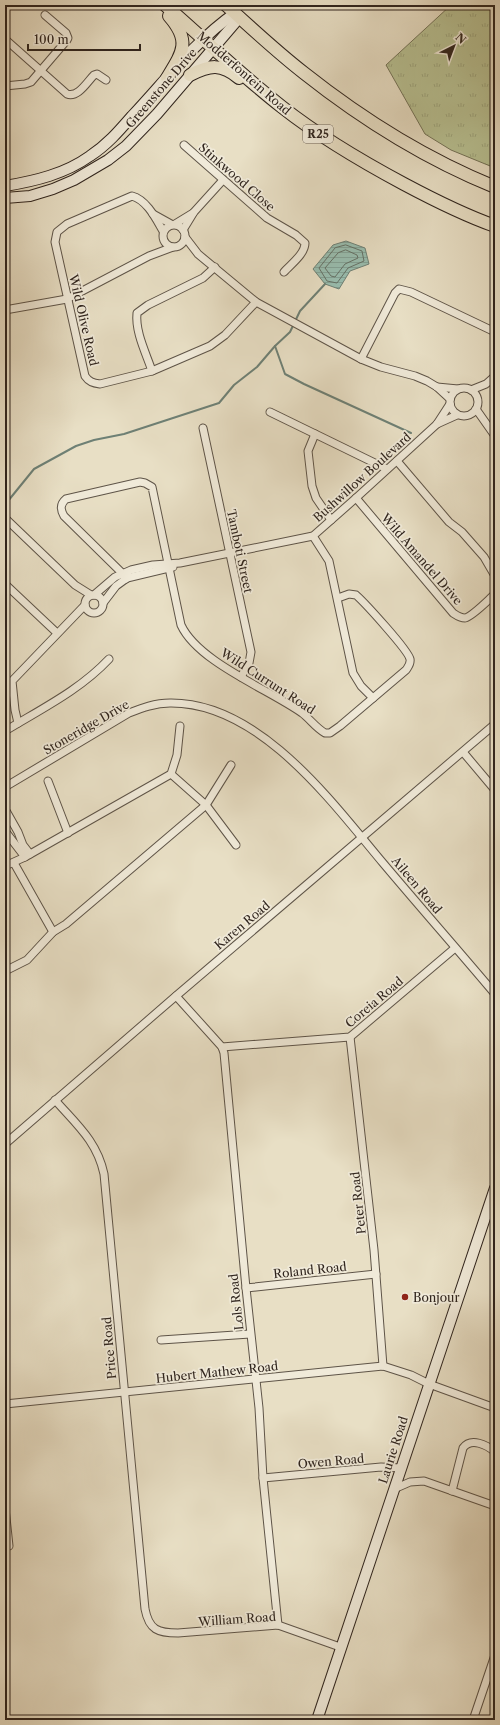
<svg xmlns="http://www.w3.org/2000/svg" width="500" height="1725" viewBox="0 0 500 1725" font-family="'Libre Caslon Text',serif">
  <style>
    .grass { fill: url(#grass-tufts); stroke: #747358 }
    .water { fill: url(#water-rules); stroke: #6e8075 }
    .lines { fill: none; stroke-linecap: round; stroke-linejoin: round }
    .shore { stroke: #647166; stroke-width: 1 }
    .stream { stroke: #6e8075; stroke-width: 2 }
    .minor-casing { stroke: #5e5448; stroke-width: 9 }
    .secondary-casing { stroke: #30251e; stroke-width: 12 }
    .primary-casing { stroke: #30251e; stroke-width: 14 }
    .minor { stroke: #f0ead9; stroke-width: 7 }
    .secondary { stroke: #f0ead9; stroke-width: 10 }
    .primary { stroke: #e8dfc5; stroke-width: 12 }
    .poi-dot { fill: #8f2418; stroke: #f0ead9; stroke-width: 1.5 }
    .labels { text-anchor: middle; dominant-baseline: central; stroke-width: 3.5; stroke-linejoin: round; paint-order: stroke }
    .shield { fill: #f0ead9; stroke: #6a6056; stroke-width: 1 }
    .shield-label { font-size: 11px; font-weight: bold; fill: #30251e }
    .street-label { font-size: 12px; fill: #30251e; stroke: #f0ead9 }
    .poi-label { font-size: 12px; fill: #30251e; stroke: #f0ead9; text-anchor: start }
  </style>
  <defs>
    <pattern id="grass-tufts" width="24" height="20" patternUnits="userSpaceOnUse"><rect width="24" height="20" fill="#b8c193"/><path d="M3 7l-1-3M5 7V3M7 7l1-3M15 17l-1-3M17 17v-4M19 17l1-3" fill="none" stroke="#9ea67e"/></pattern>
    <pattern id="water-rules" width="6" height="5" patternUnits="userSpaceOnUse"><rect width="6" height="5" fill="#98bdaf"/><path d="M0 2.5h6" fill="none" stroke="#83a296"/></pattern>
  </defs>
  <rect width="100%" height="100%" fill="#e8dfc5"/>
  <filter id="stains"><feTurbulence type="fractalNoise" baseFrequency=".005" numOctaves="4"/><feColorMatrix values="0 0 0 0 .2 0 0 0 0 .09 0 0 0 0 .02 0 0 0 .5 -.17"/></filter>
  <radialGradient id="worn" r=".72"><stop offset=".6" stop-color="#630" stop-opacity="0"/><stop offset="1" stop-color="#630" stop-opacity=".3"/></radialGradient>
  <polygon class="grass" points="451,5 495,5 495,168 451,150 425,134 386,65"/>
  <polygon class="water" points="346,241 365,248 369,264 350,271 339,289 325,284 313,269 333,245"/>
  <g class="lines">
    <g class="shore">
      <polygon points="346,245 362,251 364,261 348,268 337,283 327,281 319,268 335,248"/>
      <polygon points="346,250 357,255 358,258 345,264 335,277 331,276 325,268 338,253"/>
    </g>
    <g class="stream">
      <polyline points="275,346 285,374 304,384 411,433"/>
      <polyline points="8,501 34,469 76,446 94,440 124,434 219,403 234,385 257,367 275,346 290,332 300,311 325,284"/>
    </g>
    <g class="minor-casing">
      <g id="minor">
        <path d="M5 39 67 94C78 98 87 82 94 75L97 74 106 80"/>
        <polyline points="5,86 25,84 31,82 67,40 68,38 66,33 45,15"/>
        <path d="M184 145 267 218 296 235 305 243C305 254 291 264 284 272"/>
        <polyline points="153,214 171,224"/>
        <polyline points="175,224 193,213"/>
        <circle cx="174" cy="236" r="11"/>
        <polyline points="183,230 194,212 223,180"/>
        <path d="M163 231C156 219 147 200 132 196L67 224 57 232 55 242 85 376C89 382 93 383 100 384L152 371 210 346 225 335 256 302"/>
        <polyline points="185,237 198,254 256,302 361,359 381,367 415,376 427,381 437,387 450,399"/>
        <polyline points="5,310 67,299 149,256 173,247"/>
        <polyline points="361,359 395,293 399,289 411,292 495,332"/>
        <path d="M152 371C146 353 135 332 137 313L148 305 203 278 215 267"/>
        <polyline points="437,387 458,389"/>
        <circle cx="464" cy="402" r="14"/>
        <polyline points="471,390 486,384 495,376"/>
        <polyline points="476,409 495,436"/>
        <polyline points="270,412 387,469"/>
        <polyline points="437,424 457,415"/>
        <polyline points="203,428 251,652 249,663 241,677"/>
        <polyline points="315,434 308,451 312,486 316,498 331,520"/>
        <polyline points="397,461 449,522 462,532 484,557 495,576"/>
        <path d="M356 498 453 613C456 615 460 618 465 618 473 616 488 600 495 594"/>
        <polyline points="5,518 75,585 91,595"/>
        <polyline points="313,536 329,561 353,673 361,686 373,698"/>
        <path d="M126 579 122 573 64 516C60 509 60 504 66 499L140 482 145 483 152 487 181 625C198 662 268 689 302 713 310 719 316 728 325 733H330L340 726 406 670C408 667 411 664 410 659 408 650 365 603 356 595L349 594 338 598"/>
        <polyline points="5,584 57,633"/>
        <circle cx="94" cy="604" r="9"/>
        <polyline points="94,595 115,577 131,570 153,565 180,563 313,536 356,498 437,424 450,404"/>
        <polyline points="103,603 116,586 127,578 173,567"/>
        <polyline points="18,723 15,710 12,681 85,605"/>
        <path d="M5 731C41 709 80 690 109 659"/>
        <polyline points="463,752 495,790"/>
        <polyline points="171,774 206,805 236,845"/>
        <polyline points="48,781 68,833"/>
        <path d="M5 787 129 713C142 708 155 703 170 703 259 702 331 801 383 863 420 907 458 950 495 994"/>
        <polyline points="5,809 18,832 23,845 30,854"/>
        <polyline points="5,831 25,857"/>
        <polyline points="14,863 53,932"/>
        <polyline points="5,866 25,857 171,774 177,755 180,726"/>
        <polyline points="5,971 27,960 53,932 66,924 206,805 231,765"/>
        <polyline points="176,996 222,1047 224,1053 246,1288 259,1408 263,1478 278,1625"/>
        <polyline points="350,1037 374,1250 383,1366"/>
        <polyline points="222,1047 350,1037 455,948"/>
        <path d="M55 1100C76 1124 97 1141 104 1174L145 1609C149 1630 158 1633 178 1633L278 1625 340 1647"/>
        <polyline points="5,1144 176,996 495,724"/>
        <polyline points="486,1213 495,1216"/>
        <polyline points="246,1288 376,1274"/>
        <polyline points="161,1340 250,1334"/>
        <polyline points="5,1404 383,1366 411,1375 429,1384 495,1408"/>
        <polyline points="263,1478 381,1467 401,1468"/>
        <polyline points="394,1489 410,1482 424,1481 495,1506"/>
        <path d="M452 1491 463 1448C471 1437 487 1445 495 1452"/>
        <polyline points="5,1508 9,1546"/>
        <polyline points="473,1720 495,1655"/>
      </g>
    </g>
    <g class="secondary-casing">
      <g id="secondary">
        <path d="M5 186C35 181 65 174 90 156 107 145 119 131 132 116 165 81 195 41 235 13"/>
        <polyline points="5,198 30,196 53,189 74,180 108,160 126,146 157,114 240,17"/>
        <polyline points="317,1720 495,1188"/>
      </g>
    </g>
    <g class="primary-casing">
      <g id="primary">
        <path d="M165 5C204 39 241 75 282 107 320 137 361 161 404 184 434 200 464 215 495 226"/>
        <path d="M226 5C251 28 277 52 304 73 362 119 426 159 495 187"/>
        <path d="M190 75C210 65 221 63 239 78"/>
        <path d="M167 78C183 52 191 41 169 16"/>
      </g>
    </g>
    <use href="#minor" class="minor"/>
    <use href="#secondary" class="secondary"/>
    <use href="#primary" class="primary"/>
  </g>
  <circle class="poi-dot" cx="405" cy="1297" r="4"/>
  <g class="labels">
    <rect class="shield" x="303" y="125" width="30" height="18" rx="3"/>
    <g class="shield-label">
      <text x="318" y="134">R25</text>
    </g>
    <g class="street-label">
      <text transform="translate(244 73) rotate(41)">Modderfontein Road</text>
      <text transform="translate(161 88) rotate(-49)">Greenstone Drive</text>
      <text transform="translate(237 177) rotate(41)">Stinkwood Close</text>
      <text transform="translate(84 320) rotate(77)">Wild Olive Road</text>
      <text transform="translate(362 477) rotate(-42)">Bushwillow Boulevard</text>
      <text transform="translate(240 551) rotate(78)">Tamboti Street</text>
      <text transform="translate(422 559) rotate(49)">Wild Amandel Drive</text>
      <text transform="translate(268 681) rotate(33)">Wild Currunt Road</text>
      <text transform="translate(86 727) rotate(-30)">Stoneridge Drive</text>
      <text transform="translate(417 885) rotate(50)">Aileen Road</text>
      <text transform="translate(242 925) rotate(-40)">Karen Road</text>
      <text transform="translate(374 1002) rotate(-40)">Coreia Road</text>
      <text transform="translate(358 1203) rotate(-96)">Peter Road</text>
      <text transform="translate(310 1270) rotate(-6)">Roland Road</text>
      <text transform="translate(236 1302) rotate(-96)">Lols Road</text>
      <text transform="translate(109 1348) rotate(-95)">Price Road</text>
      <text transform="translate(217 1372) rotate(-6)">Hubert Mathew Road</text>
      <text transform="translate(393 1450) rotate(-72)">Laurie Road</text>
      <text transform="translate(331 1461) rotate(-5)">Owen Road</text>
      <text transform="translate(237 1619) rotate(-4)">William Road</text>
    </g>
    <g class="poi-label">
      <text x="413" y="1297">Bonjour</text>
    </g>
  </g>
  <rect width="500" height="1725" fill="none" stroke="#e8dfc5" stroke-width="20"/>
  <rect x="6" y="6" width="488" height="1713" fill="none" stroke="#30251e" stroke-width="2"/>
  <rect x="10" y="10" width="480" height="1705" fill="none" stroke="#30251e"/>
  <g transform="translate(454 46) rotate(42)" stroke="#f0ead9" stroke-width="3" paint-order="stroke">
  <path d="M0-3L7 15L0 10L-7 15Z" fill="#30251e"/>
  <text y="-6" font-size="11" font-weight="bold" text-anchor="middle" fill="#30251e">N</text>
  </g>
  <path d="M28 44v6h112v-6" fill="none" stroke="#30251e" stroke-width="2"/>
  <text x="34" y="44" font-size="12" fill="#30251e" stroke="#f0ead9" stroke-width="3" paint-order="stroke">100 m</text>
  <rect width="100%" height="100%" filter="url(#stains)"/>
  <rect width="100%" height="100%" fill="url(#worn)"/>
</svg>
